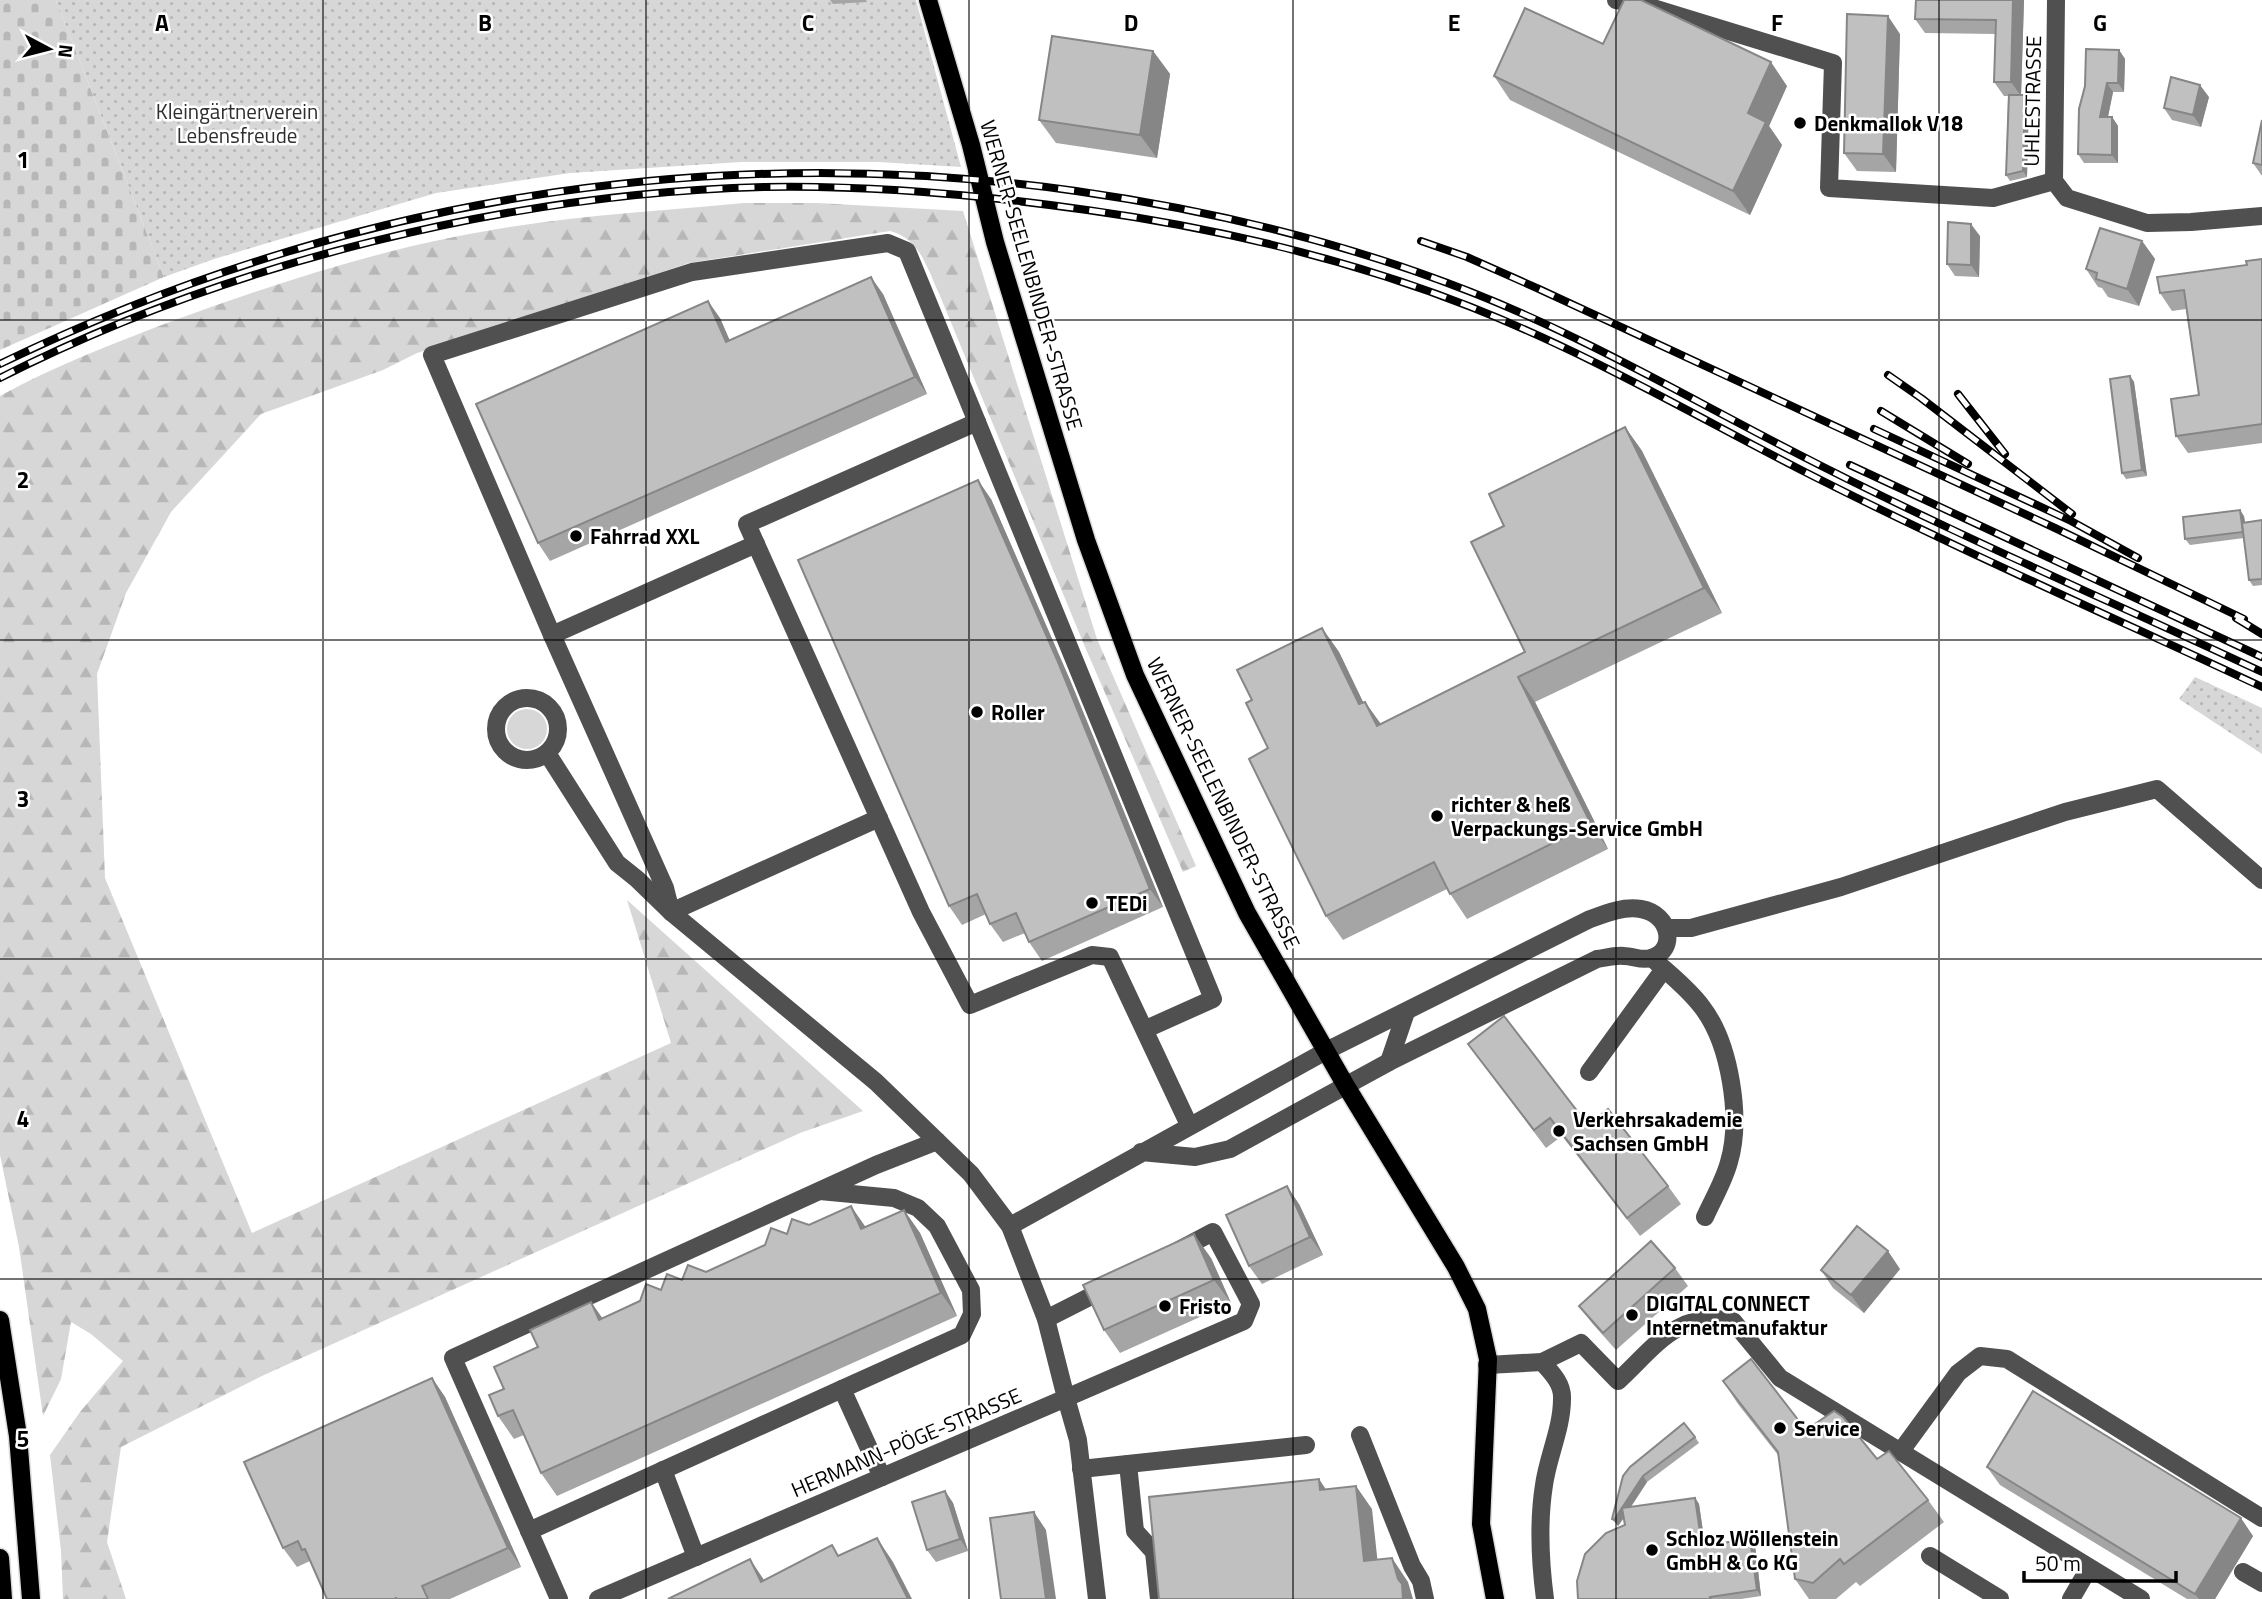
<svg xmlns="http://www.w3.org/2000/svg" width="2262" height="1599" viewBox="0 0 2262 1599" font-family="'Titillium Web',sans-serif">
  <style>
    .grass { fill: #d7d7d7 }
    .forest { fill: url(#forest-firs) }
    .cemetery { fill: url(#cemetery-stones) }
    .garden { fill: url(#garden-dots) }
    .lines { fill: none; stroke-linecap: round; stroke-linejoin: round }
    .major-casing { stroke: #dbdbdb; stroke-width: 21 }
    .minor { stroke: #505050; stroke-width: 18 }
    .major { stroke: #000; stroke-width: 18 }
    .rail-casing { stroke: #000; stroke-width: 8 }
    .rail { stroke: #fff; stroke-width: 5; stroke-dasharray: 16; stroke-linecap: butt }
    .wall { fill: #a5a5a5 }
    .shaded-wall { fill: #868686 }
    .building { fill: #c0c0c0; stroke: #868686; stroke-width: 2 }
    .grid { fill: none; stroke: #000; stroke-width: 2; stroke-opacity: 0.55 }
    .poi-dot { fill: #000; stroke: #fff; stroke-width: 2.5 }
    .labels { text-anchor: middle; dominant-baseline: central; stroke-width: 5; stroke-linejoin: round; paint-order: stroke }
    .street-label { font-size: 21px; fill: #000; stroke: #fff }
    .park-label { font-size: 21px; fill: #2e2e2e; stroke: #fff }
    .poi-label { font-size: 21px; font-weight: bold; fill: #000; stroke: #fff; text-anchor: start }
    .grid-label { font-size: 23px; text-anchor: middle; font-weight: bold; fill: #000; stroke: #fff; stroke-width: 5; stroke-linejoin: round; paint-order: stroke }
  </style>
  <defs>
    <pattern id="forest-firs" width="22" height="20" patternUnits="userSpaceOnUse" patternTransform="scale(1.75)"><rect width="22" height="20" fill="#d7d7d7"/><path d="M5 1l3.5 6h-7zM16 11l3.5 6h-7z" fill="#b7b7b7"/></pattern>
    <pattern id="cemetery-stones" width="16" height="16" patternUnits="userSpaceOnUse" patternTransform="scale(1.75)"><rect width="16" height="16" fill="#d7d7d7"/><path d="M2 7V4a2 2 0 0 1 4 0v3zM10 15v-3a2 2 0 0 1 4 0v3z" fill="#b7b7b7"/></pattern>
    <pattern id="garden-dots" width="8" height="8" patternUnits="userSpaceOnUse" patternTransform="scale(1.75)"><rect width="8" height="8" fill="#d7d7d7"/><path d="M2 2h.1M6 6h.1" fill="none" stroke="#b7b7b7" stroke-width="1.8" stroke-linecap="round"/></pattern>
  </defs>
  <rect width="100%" height="100%" fill="#fff"/>
  <circle class="grass" cx="527" cy="729" r="20"/>
  <path class="forest" d="M744 203H817L963 211 1097 639 1196 866 1183 872 1085 647 938 291C926 266 920 239 890 231L689 263 417 353 383 370 261 414 171 512 126 593 97 674 105 878 252 1233 671 1043 627 900 863 1111 800 1133 264 1375 121 1447 107 1542 126 1599H63L61 1551 50 1455 80 1412 123 1361 91 1334 71 1322 61 1379 43 1416 19 1247 0 1155V396C56 365 115 343 175 320 266 287 359 256 454 237 550 217 647 212 744 203Z"/>
  <polygon class="cemetery" points="0,0 56,0 164,277 0,350"/>
  <g class="garden">
    <polygon points="56,0 916,0 961,167 879,162 741,162 570,173 436,193 214,259 164,277"/>
    <polygon points="2195,677 2262,708 2262,754 2179,699"/>
  </g>
  <g class="lines">
    <g class="major-casing">
      <g id="major">
        <polyline points="928,0 971,145 995,242 1086,540 1135,675 1247,913 1346,1086 1456,1267 1477,1309 1488,1359 1481,1524 1495,1599"/>
        <polyline points="0,1320 18,1436 31,1599"/>
        <polyline points="0,1558 3,1599"/>
      </g>
    </g>
    <g class="minor">
      <polyline points="1616,0 1640,4 1833,63 1829,188 1993,198 2054,181"/>
      <polyline points="2056,0 2054,181 2067,198 2147,223 2191,222 2262,216"/>
      <polyline points="552,635 756,544"/>
      <circle cx="527" cy="729" r="31"/>
      <polyline points="547,753 617,863 637,879 671,912 876,1082 971,1174 1010,1226 1046,1319 1066,1398 598,1599"/>
      <polyline points="879,818 671,912 665,888 552,635 432,355 692,272 888,243 907,251 977,422"/>
      <polyline points="1667,928 1691,928 1841,887 2065,812 2157,789 2262,880"/>
      <path d="M1652 958C1669 974 1688 988 1702 1007 1730 1043 1742 1118 1729 1162 1724 1181 1713 1199 1705 1217"/>
      <polyline points="1146,1029 1213,999 977,422 747,524 921,912 970,1005 1092,955 1110,957 1189,1125"/>
      <polyline points="1389,1062 1406,1012"/>
      <polyline points="1589,1072 1664,969"/>
      <polyline points="820,1191 894,1198 918,1208 937,1226 971,1290 972,1314 962,1335 842,1389 882,1477"/>
      <path d="M1010 1226 1326 1051 1588 920C1604 914 1622 906 1641 909 1671 914 1677 951 1651 958 1642 961 1633 956 1624 956 1615 955 1605 958 1597 959L1389 1062 1230 1149 1195 1157 1141 1152"/>
      <polyline points="1046,1319 1111,1286"/>
      <path d="M1542 1362C1552 1373 1563 1384 1562 1399 1562 1428 1548 1456 1544 1485 1538 1523 1540 1561 1545 1599"/>
      <path d="M1487 1365 1542 1362 1581 1343 1618 1381C1655 1347 1677 1310 1733 1321L1780 1378 2141 1599"/>
      <polyline points="1360,1435 1412,1566 1421,1581 1425,1599"/>
      <polyline points="1901,1451 1958,1373 1980,1356 2007,1359 2262,1518"/>
      <polyline points="1128,1464 1135,1531 1154,1552 1159,1599"/>
      <polyline points="1081,1469 1306,1445"/>
      <polyline points="663,1470 696,1557"/>
      <polyline points="529,1531 842,1389"/>
      <polyline points="1930,1556 2000,1599"/>
      <polyline points="2243,1572 2262,1583"/>
      <polyline points="559,1599 453,1358 876,1165 937,1141"/>
      <polyline points="1097,1599 1078,1440 1066,1398 1244,1321 1251,1304 1213,1232 1179,1250"/>
      <polyline points="2071,1599 2089,1568"/>
    </g>
    <use href="#major" class="major"/>
    <g class="rail-casing">
      <g id="rail">
        <polyline points="1421,241 1467,257 1539,289 2055,528 2244,619"/>
        <path d="M0 364C337 201 704 139 1076 191 1210 210 1344 242 1471 292 1583 336 1687 397 1794 452 1947 531 2106 599 2262 672"/>
        <polyline points="1888,375 1921,398 2072,514"/>
        <path d="M0 378C226 263 511 193 764 187 872 185 981 195 1087 210 1217 228 1349 259 1471 307 1588 353 1694 415 1805 472 1955 548 2110 616 2262 687"/>
        <polyline points="1958,394 2005,454"/>
        <polyline points="1881,411 1968,464"/>
        <polyline points="1874,429 2071,521 2138,558"/>
        <polyline points="1850,465 2262,657"/>
        <polyline points="2236,618 2262,634"/>
      </g>
    </g>
    <use href="#rail" class="rail"/>
  </g>
  <g class="wall">
    <polygon points="830,0 866,0 867,2 833,4"/>
    <polygon points="1916,0 2024,0 2021,95 2029,101 2027,177 2010,181 2006,175 2008,96 2004,96 1994,82 1995,34 1925,33 1915,19"/>
    <polygon points="1900,34 1896,172 1857,171 1844,153"/>
    <polygon points="1603,44 1787,86 1769,126 1782,145 1750,215 1510,100 1494,76"/>
    <polygon points="2119,50 2125,59 2124,92 2113,92 2108,117 2112,117 2118,126 2118,163 2084,163 2078,154"/>
    <polygon points="1153,51 1170,74 1157,158 1056,143 1039,120"/>
    <polygon points="2209,97 2201,127 2172,120 2164,108"/>
    <polygon points="2262,120 2262,176 2253,163"/>
    <polygon points="1980,236 1979,277 1955,276 1947,264"/>
    <polygon points="2142,241 2155,259 2139,306 2108,297 2102,288 2098,287 2086,269"/>
    <polygon points="2262,259 2262,443 2188,453 2176,436 2199,395 2186,309 2172,311 2160,293 2247,265"/>
    <polygon points="883,294 927,394 550,561 538,543 720,318 729,340"/>
    <polygon points="2130,376 2134,382 2147,476 2126,479 2122,473"/>
    <polygon points="1625,427 1642,451 1722,613 1535,702 1608,849 1467,919 1447,889 1343,940 1326,916 1252,700 1322,628 1339,652 1363,702 1365,702 1381,724 1525,652 1504,526"/>
    <polygon points="991,499 1070,680 1163,907 1042,961 1029,942 1025,933 1003,942 990,924 986,914 962,925 949,906"/>
    <polygon points="2244,516 2245,522 2262,520 2262,585 2253,586 2249,580 2244,538 2190,545 2185,539"/>
    <polygon points="1468,1044 1588,1125 1668,1186 1681,1204 1640,1236 1562,1136 1546,1148"/>
    <polygon points="1299,1204 1323,1255 1262,1284 1249,1266"/>
    <polygon points="904,1210 920,1233 957,1316 557,1496 541,1473 524,1435 514,1439 498,1416 504,1389 602,1318 682,1280 706,1272 765,1245 787,1234 809,1225 865,1227"/>
    <polygon points="1211,1258 1231,1303 1120,1353 1104,1330"/>
    <polygon points="1675,1268 1688,1286 1616,1350 1592,1323 1579,1306"/>
    <polygon points="1900,1269 1864,1313 1833,1288 1821,1270"/>
    <polygon points="432,1378 445,1397 521,1567 450,1599 327,1599 310,1561 297,1567 283,1548"/>
    <polygon points="1723,1381 1806,1430 1877,1459 1928,1500 1944,1522 1860,1586 1856,1582 1836,1599 1809,1599 1795,1579 1778,1455 1738,1404"/>
    <polygon points="1695,1437 1699,1443 1647,1482 1631,1507 1695,1498 1699,1504 1705,1545 1750,1539 1755,1545 1761,1596 1741,1599 1578,1599 1625,1525 1624,1518 1618,1526 1612,1519 1623,1476"/>
    <polygon points="1987,1467 2253,1536 2215,1599 2187,1599 2000,1485"/>
    <polygon points="945,1491 953,1503 968,1551 936,1562 927,1550"/>
  </g>
  <g class="shaded-wall">
    <polygon points="2013,0 2024,0 2021,96 2011,82"/>
    <polygon points="1888,16 1900,34 1896,172 1883,154"/>
    <polygon points="2119,50 2125,59 2124,92 2118,83"/>
    <polygon points="1153,51 1170,74 1157,158 1140,135"/>
    <polygon points="1771,62 1787,86 1769,126 1782,145 1750,215 1733,191 1748,113"/>
    <polygon points="2107,83 2113,92 2106,126 2100,117"/>
    <polygon points="2200,85 2209,97 2201,127 2193,115"/>
    <polygon points="2025,95 2029,101 2027,177 2023,171"/>
    <polygon points="2112,117 2118,126 2118,163 2112,155"/>
    <polygon points="1971,224 1980,236 1979,277 1971,265"/>
    <polygon points="2142,241 2155,259 2139,306 2127,289"/>
    <polygon points="871,277 883,294 927,394 915,377"/>
    <polygon points="708,301 720,318 738,359 726,342"/>
    <polygon points="2130,376 2134,382 2147,476 2142,470"/>
    <polygon points="1625,427 1642,451 1722,613 1704,588"/>
    <polygon points="978,480 991,499 1070,680 1163,907 1150,889"/>
    <polygon points="2240,510 2244,516 2247,538 2243,532"/>
    <polygon points="1322,628 1339,652 1376,729 1359,704"/>
    <polygon points="1518,677 1535,702 1608,849 1591,824"/>
    <polygon points="1365,702 1382,726 1377,726"/>
    <polygon points="1287,1186 1299,1204 1323,1255 1310,1237"/>
    <polygon points="851,1206 867,1229 861,1229"/>
    <polygon points="904,1210 920,1233 957,1316 941,1293"/>
    <polygon points="1194,1234 1211,1258 1231,1303 1214,1280"/>
    <polygon points="1888,1251 1900,1269 1864,1313 1851,1295"/>
    <polygon points="591,1302 608,1326 599,1320"/>
    <polygon points="432,1378 445,1397 521,1567 508,1548"/>
    <polygon points="1643,1476 1647,1482 1618,1526 1614,1520"/>
    <polygon points="1319,1479 1335,1503 1320,1490"/>
    <polygon points="1356,1486 1372,1509 1380,1584 1364,1561"/>
    <polygon points="945,1491 953,1503 968,1551 960,1539"/>
    <polygon points="1695,1498 1699,1504 1706,1552 1702,1546"/>
    <polygon points="1034,1512 1046,1530 1056,1599 1046,1599"/>
    <polygon points="2241,1518 2253,1536 2215,1599 2199,1599 2195,1594"/>
    <polygon points="877,1538 893,1562 912,1599 908,1599"/>
    <polygon points="1750,1539 1755,1545 1761,1596 1757,1590"/>
    <polygon points="1392,1558 1408,1582 1413,1599 1403,1599"/>
    <polygon points="750,1559 766,1583 761,1582"/>
  </g>
  <g class="building">
    <polygon points="1624,0 1641,0 1771,62 1748,113 1766,122 1733,191 1494,76 1525,8 1603,44"/>
    <polygon points="1916,0 2013,0 2011,82 1994,82 1996,20 1915,19"/>
    <polygon points="1847,14 1888,16 1883,154 1844,153"/>
    <polygon points="1052,36 1153,51 1140,135 1039,120"/>
    <polygon points="2086,49 2119,50 2118,83 2107,83 2100,117 2112,117 2112,155 2078,154 2079,109 2085,86"/>
    <polygon points="2171,77 2200,85 2193,115 2164,108"/>
    <polygon points="2009,95 2025,95 2023,171 2006,175"/>
    <polygon points="2262,120 2262,165 2253,163"/>
    <polygon points="1948,222 1971,224 1971,265 1947,264"/>
    <polygon points="2100,228 2142,241 2127,289 2096,279 2097,273 2086,269"/>
    <polygon points="2262,259 2262,424 2176,436 2171,399 2199,395 2184,290 2160,293 2157,277 2247,265 2246,261"/>
    <polygon points="871,277 915,377 538,543 476,404 708,301 726,342"/>
    <polygon points="2130,376 2142,470 2122,473 2110,379"/>
    <polygon points="1625,427 1704,588 1518,677 1591,824 1450,894 1434,862 1326,916 1249,759 1268,748 1246,703 1252,700 1237,670 1322,628 1359,704 1365,702 1377,726 1525,652 1471,542 1504,526 1489,494"/>
    <polygon points="978,480 1058,662 1150,889 1029,942 1016,913 990,924 977,894 949,906 798,560"/>
    <polygon points="2240,510 2243,532 2185,539 2183,517"/>
    <polygon points="2262,520 2262,579 2249,580 2242,523"/>
    <polygon points="1504,1016 1588,1125 1608,1109 1668,1186 1627,1218 1550,1118 1534,1130 1468,1044"/>
    <polygon points="1287,1186 1310,1237 1249,1266 1226,1215"/>
    <polygon points="851,1206 861,1229 904,1210 941,1293 541,1473 513,1410 498,1416 489,1395 504,1389 494,1367 538,1347 530,1330 591,1302 599,1320 640,1301 646,1284 661,1290 667,1274 682,1280 688,1265 706,1272 765,1245 771,1228 787,1234 792,1219 809,1225"/>
    <polygon points="1857,1226 1888,1251 1851,1295 1821,1270"/>
    <polygon points="1194,1234 1214,1280 1104,1330 1083,1285"/>
    <polygon points="1651,1241 1675,1268 1603,1333 1579,1306"/>
    <polygon points="1751,1359 1806,1430 1834,1411 1843,1417 1877,1459 1889,1451 1928,1500 1844,1564 1840,1559 1813,1583 1795,1579 1778,1452 1723,1381"/>
    <polygon points="432,1378 508,1548 422,1586 428,1599 397,1599 396,1598 394,1599 327,1599 305,1549 302,1550 298,1541 283,1548 244,1462"/>
    <polygon points="2033,1391 2241,1518 2195,1594 1987,1467"/>
    <polygon points="1684,1423 1695,1437 1643,1476 1614,1520 1612,1519 1623,1476 1630,1467"/>
    <polygon points="1319,1479 1320,1490 1356,1486 1364,1561 1392,1558 1398,1579 1402,1584 1403,1599 1159,1599 1149,1497"/>
    <polygon points="945,1491 960,1539 927,1550 912,1502"/>
    <polygon points="1695,1498 1702,1546 1750,1539 1757,1590 1710,1597 1711,1599 1578,1599 1577,1581 1585,1554 1606,1533 1625,1525 1622,1508"/>
    <polygon points="1034,1512 1046,1599 1001,1599 990,1518"/>
    <polygon points="877,1538 908,1599 668,1599 750,1559 761,1582 832,1545 838,1556"/>
  </g>
  <path class="grid" d="M323 0V1599M646 0V1599M969 0V1599M1293 0V1599M1616 0V1599M1939 0V1599M0 320H2262M0 640H2262M0 959H2262M0 1279H2262"/>
  <g class="poi-dot">
    <circle cx="1800" cy="123" r="7"/>
    <circle cx="576" cy="536" r="7"/>
    <circle cx="977" cy="712" r="7"/>
    <circle cx="1437" cy="816" r="7"/>
    <circle cx="1092" cy="903" r="7"/>
    <circle cx="1559" cy="1131" r="7"/>
    <circle cx="1165" cy="1306" r="7"/>
    <circle cx="1632" cy="1315" r="7"/>
    <circle cx="1780" cy="1428" r="7"/>
    <circle cx="1652" cy="1550" r="7"/>
  </g>
  <g class="labels">
    <g class="street-label">
      <text transform="translate(2032 101) rotate(-89)">UHLESTRASSE</text>
      <text transform="translate(1032 275) rotate(74)">WERNER-SEELENBINDER-STRASSE</text>
      <text transform="translate(1224 803) rotate(64)">WERNER-SEELENBINDER-STRASSE</text>
      <text transform="translate(906 1442) rotate(-23)">HERMANN-PÖGE-STRASSE</text>
    </g>
    <g class="park-label">
      <text x="237" y="111">Kleingärtnerverein<tspan x="237" dy="24">Lebensfreude</tspan></text>
    </g>
    <g class="poi-label">
      <text x="1814" y="123">Denkmallok V18</text>
      <text x="590" y="536">Fahrrad XXL</text>
      <text x="991" y="712">Roller</text>
      <text x="1451" y="804">richter &amp; heß<tspan x="1451" dy="24">Verpackungs-Service GmbH</tspan></text>
      <text x="1106" y="903">TEDi</text>
      <text x="1573" y="1119">Verkehrsakademie<tspan x="1573" dy="24">Sachsen GmbH</tspan></text>
      <text x="1646" y="1303">DIGITAL CONNECT<tspan x="1646" dy="24">Internetmanufaktur</tspan></text>
      <text x="1179" y="1306">Fristo</text>
      <text x="1794" y="1428">Service</text>
      <text x="1666" y="1538">Schloz Wöllenstein<tspan x="1666" dy="24">GmbH &amp; Co KG</tspan></text>
    </g>
  </g>
  <g class="grid-label">
    <text x="162" y="31">A</text>
    <text x="485" y="31">B</text>
    <text x="808" y="31">C</text>
    <text x="1131" y="31">D</text>
    <text x="1454" y="31">E</text>
    <text x="1777" y="31">F</text>
    <text x="2100" y="31">G</text>
    <text x="23" y="168">1</text>
    <text x="23" y="488">2</text>
    <text x="23" y="807">3</text>
    <text x="23" y="1127">4</text>
    <text x="23" y="1447">5</text>
  </g>
  <g transform="translate(49 49) rotate(97)" stroke="#ffffff" stroke-width="5" paint-order="stroke">
  <path d="M0-5L12 26L0 18L-12 26Z" fill="#000000"/>
  <text y="-10" font-size="19" font-weight="bold" text-anchor="middle" fill="#000000">N</text>
  </g>
  <path d="M2024 1571v10h152v-10" fill="none" stroke="#000000" stroke-width="3.5"/>
  <text x="2035" y="1571" font-size="21" fill="#000000" stroke="#ffffff" stroke-width="5" paint-order="stroke">50 m</text>
</svg>
